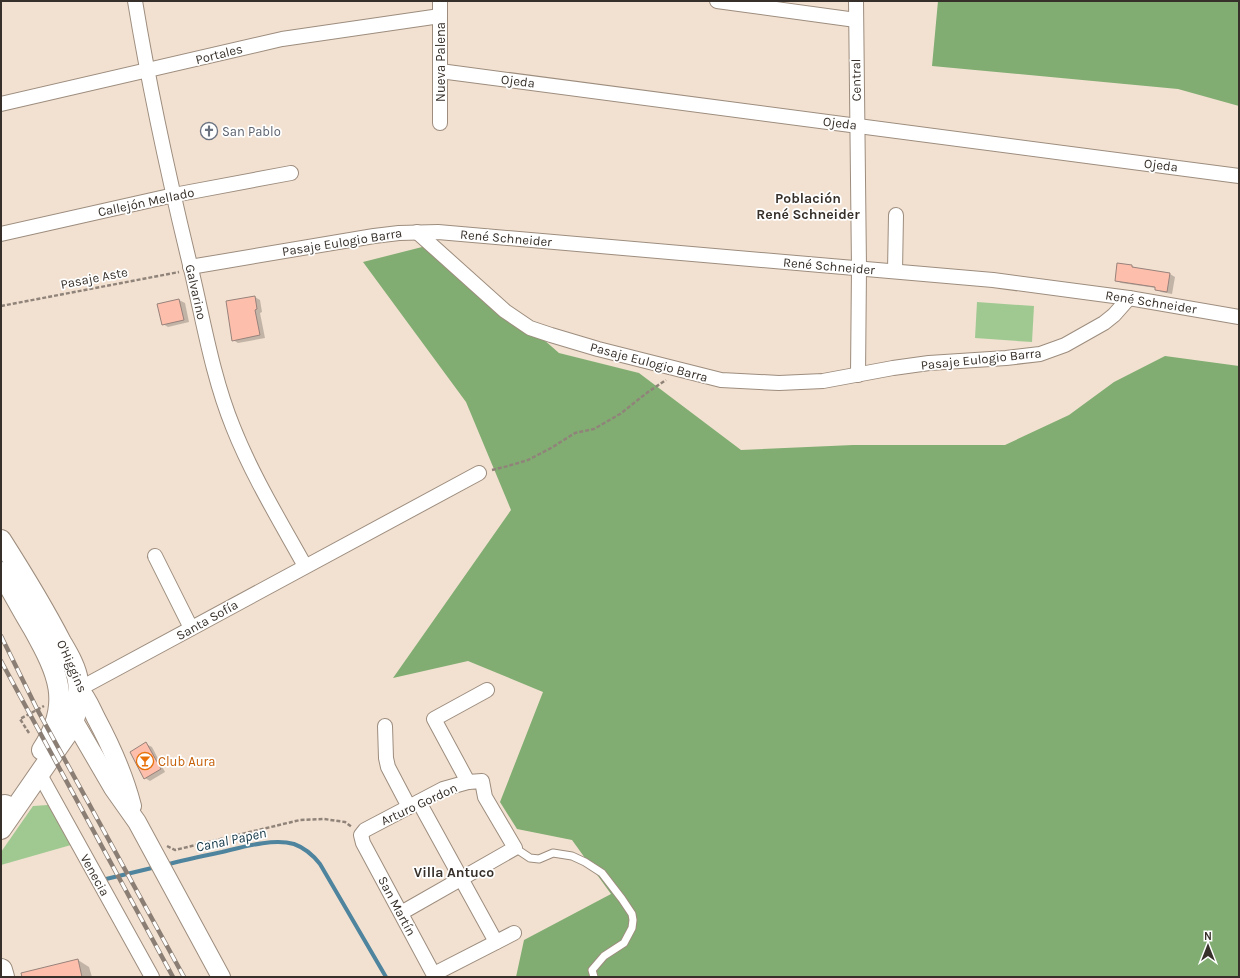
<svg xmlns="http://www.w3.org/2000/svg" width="1240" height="978" viewBox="0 0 1240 978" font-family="Karla,sans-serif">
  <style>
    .green { fill: #a0c992 }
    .forest { fill: #81ad72 }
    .shadow { fill: #0003 }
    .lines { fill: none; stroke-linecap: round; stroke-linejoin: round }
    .stream { stroke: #4e849d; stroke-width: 4 }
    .building { fill: #fdbfab; stroke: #98827b }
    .service-casing { stroke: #9d8d7e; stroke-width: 9 }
    .minor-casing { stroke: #9d8d7e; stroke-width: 16 }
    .tertiary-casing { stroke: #9d8d7e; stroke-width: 20 }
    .secondary-casing { stroke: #9d8d7e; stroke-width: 22 }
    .primary-casing { stroke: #9d8d7e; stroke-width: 24 }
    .path { stroke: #90847a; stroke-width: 2.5; stroke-dasharray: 4 2; stroke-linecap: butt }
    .service { stroke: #fff; stroke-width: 7 }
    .minor { stroke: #fff; stroke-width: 14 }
    .tertiary { stroke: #fff; stroke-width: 18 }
    .secondary { stroke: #fff; stroke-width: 20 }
    .primary { stroke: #fff; stroke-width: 22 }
    .rail-casing { stroke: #8b7f75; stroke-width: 4.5 }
    .rail { stroke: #fff; stroke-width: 3; stroke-dasharray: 9; stroke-linecap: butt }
    .labels { text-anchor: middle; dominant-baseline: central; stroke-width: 3.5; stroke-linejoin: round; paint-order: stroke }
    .street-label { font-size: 13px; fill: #37302a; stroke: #fff }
    .worship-label { font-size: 13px; fill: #5b616d; stroke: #fff; text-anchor: start }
    .food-label { font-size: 13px; fill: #c56008; stroke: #fff; text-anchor: start }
    .neighbourhood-label { font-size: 14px; font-weight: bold; fill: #37302a; stroke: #fff }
    .water-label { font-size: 14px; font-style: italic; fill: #103545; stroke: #fff }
  </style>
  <rect width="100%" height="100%" fill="#f2e1d1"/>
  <g class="green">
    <polygon points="977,302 1034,306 1032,342 975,338"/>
    <polygon points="48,805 71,845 1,865 1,852 33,806"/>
  </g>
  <g class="forest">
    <polygon points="938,1 1239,1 1239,106 1178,89 932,66"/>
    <polygon points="434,244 559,353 639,373 741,450 853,445 1005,445 1069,415 1114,382 1165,356 1239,366 1239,977 516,977 524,940 611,894 572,840 517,829 500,802 543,692 468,661 393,678 511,510 466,402 363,262"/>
  </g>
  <g class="shadow">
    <polygon points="1132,266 1138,269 1170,274 1175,277 1172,294 1161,292 1156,288 1121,283 1116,280"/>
    <polygon points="255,297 260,300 262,312 260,313 265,338 238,343 233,340"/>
    <polygon points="179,300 185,303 189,322 168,327 163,324 159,304"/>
    <polygon points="146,744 152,747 165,772 150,781 145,778"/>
    <polygon points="78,960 89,967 92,977 35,977"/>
  </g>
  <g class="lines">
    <g class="stream">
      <path d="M165 865C184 860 203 856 222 852 243 847 273 838 294 844 305 848 313 855 320 864L386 977"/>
      <polyline points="106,879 156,867"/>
    </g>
  </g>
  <g class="building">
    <polygon points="1117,263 1132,265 1132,267 1170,273 1167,292 1155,290 1155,287 1115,281"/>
    <polygon points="255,296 257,309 255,310 260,335 232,341 226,301"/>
    <polygon points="179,299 184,320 162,325 157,304"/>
    <polygon points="146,742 161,769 144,779 130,752"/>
    <polygon points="78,959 82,977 22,977 21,973"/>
  </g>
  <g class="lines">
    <g class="service-casing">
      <polyline id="service" points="515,848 530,858 539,859 553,853 572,856 585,862 602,873 622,899 632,914 633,920 632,928 624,943 604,956 592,970 594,977"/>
    </g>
    <g class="minor-casing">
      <g id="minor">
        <path d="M135 1C150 92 170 183 192 273 204 324 213 378 233 427 252 475 280 521 305 566"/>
        <polyline points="440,1 440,123"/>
        <polyline points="717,1 856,20"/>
        <polyline points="856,1 859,268 858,375"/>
        <polyline points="440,71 1239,176"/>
        <polyline points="1,104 282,39 440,16"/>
        <polyline points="417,232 505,311 530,328 551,335 598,349 721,380 779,383 823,381 893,368 929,363 1006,358 1040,354 1065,345 1104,323 1114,315 1129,298"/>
        <polyline points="1,234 174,195 291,173"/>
        <polyline points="190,267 374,236 399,233 438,232 993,280 1129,298 1239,317"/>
        <polyline points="895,271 896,215"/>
        <polyline points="155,556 191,628"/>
        <polyline points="79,689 479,473"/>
        <polyline points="385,726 386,758 388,767 409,807"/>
        <polyline points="39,773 152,977"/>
        <polyline points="468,782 434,719 487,690"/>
        <polyline points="419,802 496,942"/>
        <polyline points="401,913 515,848 485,797 482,781 468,782 443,789 365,830 361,835 363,843 435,977"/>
        <polyline points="434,974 514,933"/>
      </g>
    </g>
    <g class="tertiary-casing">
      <g id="tertiary">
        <path d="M79 689C87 697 91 708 96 718 111 746 124 775 132 806"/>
        <polyline points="74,721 113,788 137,822 221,977"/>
      </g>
    </g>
    <g class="secondary-casing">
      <g id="secondary">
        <path d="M1 540C22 573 43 607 61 642 68 654 76 667 78 681 81 699 77 715 69 731L1 829"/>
        <path d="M1 572C12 591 22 610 33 628 58 673 73 703 42 750"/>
      </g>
    </g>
    <g class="primary-casing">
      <g id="primary">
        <polyline points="1,807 5,806"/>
        <polyline points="1,970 3,977"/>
      </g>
    </g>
    <g class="path">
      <polyline points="1,306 179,272"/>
      <polyline points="492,470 508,466 528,460 551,448 575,433 594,429 620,414 648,392 666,380"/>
      <polyline points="29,733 20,719 44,706"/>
      <polyline points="167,846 175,850 300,820 324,819 345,822 352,827"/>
    </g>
    <use href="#service" class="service"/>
    <use href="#minor" class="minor"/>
    <use href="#tertiary" class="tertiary"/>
    <use href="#secondary" class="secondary"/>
    <use href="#primary" class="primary"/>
    <g class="rail-casing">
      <g id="rail">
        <polyline points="1,636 37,709 184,977"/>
        <polyline points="1,661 173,977"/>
      </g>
    </g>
    <use href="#rail" class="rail"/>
  </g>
  <defs>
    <g id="church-ring" transform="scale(0.9)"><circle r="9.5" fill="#fff" stroke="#6b7280" stroke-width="1.5"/><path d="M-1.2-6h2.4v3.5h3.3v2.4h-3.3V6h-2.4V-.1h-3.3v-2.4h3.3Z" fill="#6b7280"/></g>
    <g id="bar-ring" transform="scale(0.9)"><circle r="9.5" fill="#fff" stroke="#e8710a" stroke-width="1.5"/><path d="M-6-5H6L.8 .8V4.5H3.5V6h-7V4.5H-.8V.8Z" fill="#e8710a"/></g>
  </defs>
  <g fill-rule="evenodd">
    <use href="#church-ring" x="209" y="131"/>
    <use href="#bar-ring" x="145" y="761"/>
  </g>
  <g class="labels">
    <g class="street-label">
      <text transform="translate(219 54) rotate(-14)">Portales</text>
      <text transform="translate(440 62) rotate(-90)">Nueva Palena</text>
      <text transform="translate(856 80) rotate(-91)">Central</text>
      <text transform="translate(518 81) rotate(7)">Ojeda</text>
      <text transform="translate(840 123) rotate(7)">Ojeda</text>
      <text transform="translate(1161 165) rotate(7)">Ojeda</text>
      <text transform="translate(146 202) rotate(-12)">Callejón Mellado</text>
      <text transform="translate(506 238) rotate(5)">René Schneider</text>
      <text transform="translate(342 242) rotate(-9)">Pasaje Eulogio Barra</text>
      <text transform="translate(829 266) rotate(5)">René Schneider</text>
      <text transform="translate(94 278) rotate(-11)">Pasaje Aste</text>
      <text transform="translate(196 292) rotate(77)">Galvarino</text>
      <text transform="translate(1151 302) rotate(9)">René Schneider</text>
      <text transform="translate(981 359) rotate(-6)">Pasaje Eulogio Barra</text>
      <text transform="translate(649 362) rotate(15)">Pasaje Eulogio Barra</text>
      <text transform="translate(207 620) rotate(-29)">Santa Sofía</text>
      <text transform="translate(72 666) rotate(66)">O'Higgins</text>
      <text transform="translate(419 804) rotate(-25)">Arturo Gordon</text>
      <text transform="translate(95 875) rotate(61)">Venecia</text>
      <text transform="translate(397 906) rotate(62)">San Martín</text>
    </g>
    <g class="worship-label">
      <text x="222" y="131">San Pablo</text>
    </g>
    <g class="food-label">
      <text x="158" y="761">Club Aura</text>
    </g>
    <g class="neighbourhood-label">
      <text x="808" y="198">Población<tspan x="808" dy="16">René Schneider</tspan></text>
      <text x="454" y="872">Villa Antuco</text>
    </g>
    <g class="water-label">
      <text transform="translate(231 840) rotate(-12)">Canal Papen</text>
    </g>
  </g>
  <rect width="1240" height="978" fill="none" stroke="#37302a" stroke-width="4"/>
  <g transform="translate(1208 946)" stroke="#ffffff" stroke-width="3" paint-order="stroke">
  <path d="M0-3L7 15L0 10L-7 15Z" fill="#37302a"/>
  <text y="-6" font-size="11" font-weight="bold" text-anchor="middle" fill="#37302a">N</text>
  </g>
</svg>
